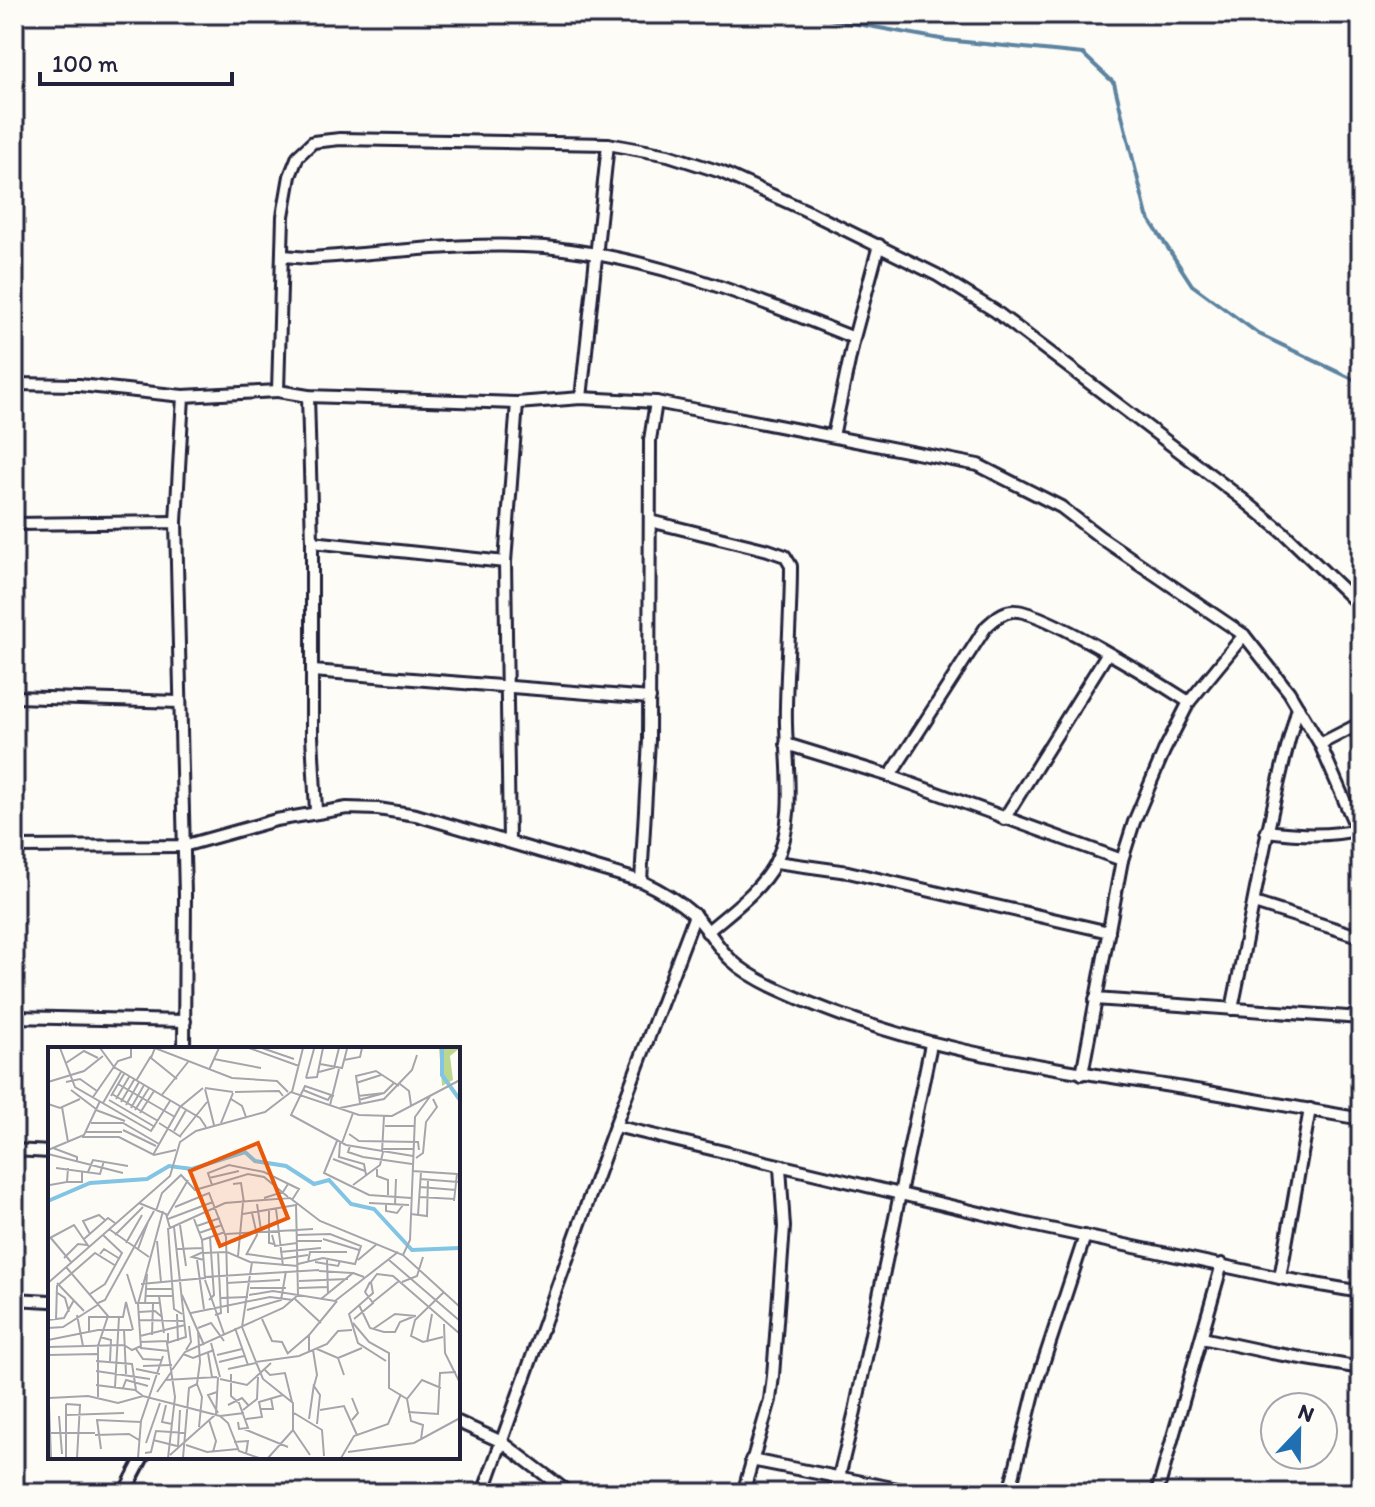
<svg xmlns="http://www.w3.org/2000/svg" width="1375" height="1507" viewBox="0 0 1375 1507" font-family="Itim,sans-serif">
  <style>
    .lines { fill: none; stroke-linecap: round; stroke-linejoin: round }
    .stream { stroke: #5c83a0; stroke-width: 4 }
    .street-casing { stroke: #22223b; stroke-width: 16 }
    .street { stroke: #fdfcf7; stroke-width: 10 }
    .inset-river { fill: none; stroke: #82c4e3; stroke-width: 4 }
    .inset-road { fill: none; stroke: #a5a5ac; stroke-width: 2 }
    .view { fill: #e8590c; fill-opacity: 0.15; stroke: #e8590c; stroke-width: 4 }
    .inset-edge { fill: none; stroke: #22223b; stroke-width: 4 }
  </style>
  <rect width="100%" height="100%" fill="#fdfcf7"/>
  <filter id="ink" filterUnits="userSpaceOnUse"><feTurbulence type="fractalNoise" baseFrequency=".0125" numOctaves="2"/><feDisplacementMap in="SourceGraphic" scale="16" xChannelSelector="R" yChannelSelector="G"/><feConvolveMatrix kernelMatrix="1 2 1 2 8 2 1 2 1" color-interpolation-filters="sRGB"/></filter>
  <g filter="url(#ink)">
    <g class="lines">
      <polyline class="stream" points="802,14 946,40 1083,54 1114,83 1147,216 1192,285 1259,334 1361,383"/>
      <g class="street-casing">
        <g id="street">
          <path d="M283 256 309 258C386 253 467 241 545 247 653 257 755 298 854 338"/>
          <polyline points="14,384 79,385 183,396 278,391"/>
          <polyline points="308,396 312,542 312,736 316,811"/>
          <polyline points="581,398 608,144"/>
          <polyline points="833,436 854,338 879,245"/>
          <path d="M650 521 768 550 785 556 791 566C791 613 787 659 786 706 784 755 799 817 775 863 760 891 731 911 707 932"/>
          <polyline points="176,522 183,396"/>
          <polyline points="14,524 176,522 185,895 184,1049"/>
          <polyline points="312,542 505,562"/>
          <polyline points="1361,607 1284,533 1241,498 995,311 937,275 805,210 721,172 668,155 608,144 340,139 313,142 298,156 290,176 283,216 278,391 308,396 517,403 581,398 656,402 978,465 1061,507 1100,537 1244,635 1289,692 1320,744 1361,839"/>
          <polyline points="313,671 650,698"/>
          <polyline points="14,697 179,702"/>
          <polyline points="786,744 890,776 1122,860"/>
          <polyline points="1320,744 1361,723"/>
          <path d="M890 776 986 627C994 620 1001 612 1012 611 1039 607 1161 684 1189 702"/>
          <polyline points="1004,819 1107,654"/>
          <path d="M1266 831C1299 835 1329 837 1361 829"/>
          <polyline points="509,842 505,562 517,403"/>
          <path d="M14 847 183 846 276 820 347 808 378 809 416 815 641 881C660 890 676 899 692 913 707 926 716 946 731 960 745 973 764 983 782 991 905 1047 1031 1065 1164 1085 1230 1095 1295 1107 1361 1119"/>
          <polyline points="776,862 848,872 1109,932"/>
          <polyline points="641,881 649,740 650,440 656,402"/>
          <polyline points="1254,903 1361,937"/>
          <polyline points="1095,999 1361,1018"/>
          <path d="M1232 1009C1253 908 1270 806 1298 707"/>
          <polyline points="14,1017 185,1021"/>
          <polyline points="1082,1074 1122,860 1134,822 1164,751 1189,702 1244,635"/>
          <polyline points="615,1126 1022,1223 1280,1278 1361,1292"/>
          <polyline points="14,1150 50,1152"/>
          <polyline points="1280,1278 1310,1109"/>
          <polyline points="14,1299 50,1301"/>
          <polyline points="1202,1338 1272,1353 1361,1368"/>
          <polyline points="458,1422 502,1442 569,1493"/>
          <polyline points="751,1460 918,1493"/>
          <polyline points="124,1493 143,1457"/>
          <polyline points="483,1493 615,1126 695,915"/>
          <polyline points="743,1493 770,1400 773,1376 784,1227 780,1167"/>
          <polyline points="835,1493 855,1411 931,1044"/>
          <polyline points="1009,1493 1036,1385 1085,1236"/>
          <polyline points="1157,1493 1222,1264"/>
        </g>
      </g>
      <use href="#street" class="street"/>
    </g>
  </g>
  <g transform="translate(48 1047)">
    <rect width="412" height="412" fill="#fdfcf7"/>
    <path d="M391 1H412L402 9 405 33 394 39Z" fill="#bbd78e"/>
    <path class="inset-river" d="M394 1V28L412 53M0 154 42 136 99 132 121 119 144 122 197 105 207 114 238 119 266 137 281 133 303 157 326 162 364 203 412 201"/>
    <path class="inset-road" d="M12 1 27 40 103 84 122 54M52 1 66 20 152 71 158 80M201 1 251 19M214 1 246 12M166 12 213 21M296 13 312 10 314 1M18 16 36 4 50 11M272 17 294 21 299 2M161 23 171 1M271 25 286 21 291 1M258 31 269 30 275 1M258 31 266 2M129 32 103 11 107 1 184 31 229 34 240 45M88 34 103 9M0 35 36 24 55 9M18 35 32 32 49 44M308 36 333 28M70 37 127 70M352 37 361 44 363 58M157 41 185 45M157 42 166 78M23 43 48 62M255 43 280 53 283 48M187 45 231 44 235 49M244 45 255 1M64 47 110 74M63 49 76 27M113 49 140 15M286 49 257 39 243 68 298 98 365 109M310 49 336 46M45 50 70 14 83 10V1M68 52 81 30M183 52 194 59 198 70M61 53 107 80M311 53 336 46 346 36M73 55 86 33M55 56 73 25M312 56 308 29 328 24 351 39M0 57 12 61 32 52M78 58 91 35M282 58 291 22M14 60 20 95M83 61 96 38M292 61 336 52 364 23 369 8M48 63 77 74M87 63 101 41M92 66 106 44M43 76H75L111 97M111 76 133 90M173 76 185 46M337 79H366M75 83 108 99M126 84 138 63M38 85H74M301 87 311 94 370 95 371 103M132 89 159 55M34 90H71L106 108 128 103M289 94 276 126 321 148 363 151M292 96 291 110 316 117 318 128M294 96 305 66M302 99 300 105 315 110 364 117M5 101 29 110V115M335 102H366M0 103 36 88 52 54M334 105 336 69M0 107 75 126M105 108 132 60 155 41M368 111 375 106 378 75 389 60 385 52M285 112 317 124M0 119V145M8 121 52 127 56 114M329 122V129L340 133V148M364 124 409 127 406 154M40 125 45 113 80 119M161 131 191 124M372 132 410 135M18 135H34V124M185 137 193 136 196 156M2 138 19 135 20 121M305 138 332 118 335 105M372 140 408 143M240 150 216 130 200 127 164 138 160 126 181 118 216 125 251 142 244 153M371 150 407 152M216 151 235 145 240 137M91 156 118 167 122 181 177 156 242 151 272 174 355 208 412 260M321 156 361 158M209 157 213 183M338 158V164L349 166 355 158M347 158 348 132M127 160 161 146 178 190 180 266M228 162 235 219M108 164 114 146 133 128 147 143 164 138M115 164 90 257 93 301 121 304M221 164V196L226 197M195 167 248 158M363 167 379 169 380 132M370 168 373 125M119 169 140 133M120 172 165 155M132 178 138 219M149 179 172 171M120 181 126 262 134 267M61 182 101 210M151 186 174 178M42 187 35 174 51 168 57 173M178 187 265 182M67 188 95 160M224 188 227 199 249 196M249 188 282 187 313 199 307 217 275 211 250 217M2 190 23 215M0 192 26 178 41 200M36 192 60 171 67 176M275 192 311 203M154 193 177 185M109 194 113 235M249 194H274M78 196 94 168M90 202 100 175M129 202 154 201M155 205 144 210 156 213M232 205 273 201M155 206 179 205 202 215 250 219M52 207 56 202 72 212M199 207 233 212 260 208M198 208 209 188 204 166M355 208 362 193 367 70 383 48M190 209 195 156M16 211 30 197 39 198M279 211 280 247M149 213 156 262M310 213 329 197M341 213 412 274M204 215 194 280 208 315 251 309 279 297 290 284 304 283M260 215 262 205H299M267 215 290 219 292 214M18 220 60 269 50 299V350M271 224 304 226M79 227 88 256H112M157 230 271 223M157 233 176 287M251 234 300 232M354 235 369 229 375 210M0 236 122 129 132 95 148 84 217 65 243 45 311 68 344 69 412 33M9 236 36 264M179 236 232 233M93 237 157 231 154 193 146 172M202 241H238M251 241 280 240M99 242H124M8 245 17 251 21 265M42 247 57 237 74 206 55 188M134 248 156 298M201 248 225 244 287 254 350 205M98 249H124M111 249 116 286M172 251 200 250M247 252 273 276M273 252 305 226 316 230M161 253 166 248 162 190M325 255 351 234M50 256 57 253 106 164M97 257 99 227M311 258 322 281 336 285H347L352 275 367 269M199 263 233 253 238 224M91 265 107 264 114 270M143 266 222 250 245 253M129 267 130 294M29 268 35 299M167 268 173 266 170 205M214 272 224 294 234 295 240 307M306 272 325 256 317 245 322 235M0 273 16 271 26 253M8 273 9 239 47 206 68 219M91 273 136 274M305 276 321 295 341 306V341L359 352M396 277 397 306 412 336M0 281 15 280 51 257M150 281 163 276 176 294M187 281 200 318M325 282 347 267 368 269M76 283 78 327M41 284V270H75L78 255 85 283M104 288 105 257M92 289 137 278M52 290 63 293 62 314M395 290 375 295 363 289 367 273 396 245M0 293 50 283H84M92 295 120 294V286M379 295 384 267M163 296 172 330M0 300 76 298 84 303 93 299M88 302 95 312 114 313M269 302 290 311 296 328M138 303 143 295 141 279M265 303 269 328 266 339 272 348 269 377M261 305V288L289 254M160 306 164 330M135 307 145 311 166 303M239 307 261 288M0 308 49 307M169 308 194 302M290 311 314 301M48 314 84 317 88 343M338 314 310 296 301 267 325 246 323 235 329 227 345 229 412 287M171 315 196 309M208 315 215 332 245 356V383L262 408M95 319 124 318M88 322 112 327M180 322 208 316M124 323 137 305 235 261 250 248 248 157M217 323 222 328 237 326 244 355M48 324 102 332M183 327V349L191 356 200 381 191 382 190 375M0 330 3 411M172 332 199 338 223 316M117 333 169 330M149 337 154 350 151 380M48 338 87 343 95 349M67 340 71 270M75 341 78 333 100 339M109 345 124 324M169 345 160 348 170 366M1 351 40 349 70 356 95 349 172 369 180 376 191 404 211 411M18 357 32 358 29 411M18 357V411M118 358 114 375 124 377M180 358 194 351 201 359M212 362H225L223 351M195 363 209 352 210 330M272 363 296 359 309 388M360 365 390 367 392 326 408 325M246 366 274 383 276 409M18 368 76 366M11 369 14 407M172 369 196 366M198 372 214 370 211 355 235 348M261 372 266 337M161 373 168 394 165 405M304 373 310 366 304 351M196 382 240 400M2 386H47M47 388 81 387 91 393M373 392 375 378 363 374 359 352 374 333 393 341M105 393 129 399M186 395 200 394 198 407M98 396 112 356M138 398 159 405 190 402M130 400 132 363M53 402 49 373 93 375M300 405 366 396 412 371M97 406 103 405 108 384 138 386M122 408 168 367 170 330M90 411 93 374 115 309M120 411 127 350 119 296 138 290 126 180M135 411 141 341 149 337 152 315 150 284M220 411 245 383M293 411 306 389 340 377 353 347"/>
    <path class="view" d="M210 96 240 171 172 199 142 124Z"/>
    <rect width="412" height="412" class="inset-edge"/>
  </g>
  <rect width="1375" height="1507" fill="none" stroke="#fdfcf7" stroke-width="48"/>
  <rect x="24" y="24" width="1327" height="1459" fill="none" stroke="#22223b" stroke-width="3" filter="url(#ink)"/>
  <g transform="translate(1299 1431) rotate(22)"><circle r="38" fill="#fdfcf7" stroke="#a5a5ac" stroke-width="2"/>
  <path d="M0-6L14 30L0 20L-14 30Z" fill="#1f6fb2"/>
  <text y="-12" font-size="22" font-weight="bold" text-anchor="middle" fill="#22223b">N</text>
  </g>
  <path d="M40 72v12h192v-12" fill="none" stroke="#22223b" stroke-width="4"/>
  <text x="52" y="72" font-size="24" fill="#22223b" stroke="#fdfcf7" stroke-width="6" paint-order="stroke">100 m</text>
</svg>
